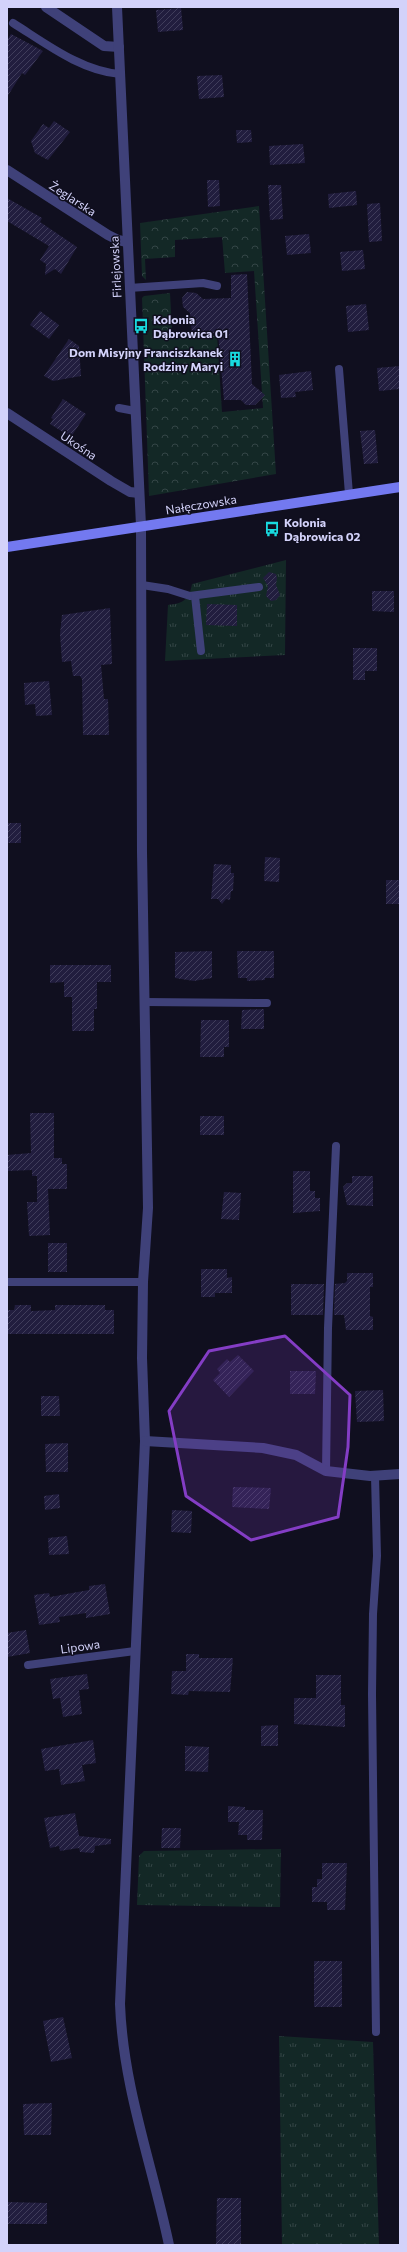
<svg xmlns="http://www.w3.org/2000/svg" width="407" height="2252" viewBox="0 0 407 2252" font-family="Commissioner,sans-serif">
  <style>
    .grass { fill: url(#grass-tufts) }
    .forest { fill: url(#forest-crowns) }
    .building { fill: url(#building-hatch) }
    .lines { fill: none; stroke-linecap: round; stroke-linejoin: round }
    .service { stroke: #3f4179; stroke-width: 8 }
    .minor { stroke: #3f4179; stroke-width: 10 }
    .tertiary { stroke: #3f4179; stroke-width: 10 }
    .secondary { stroke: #7379f0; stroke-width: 10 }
    .marked { fill: #843dc5; fill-opacity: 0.2; stroke: #843dc5; stroke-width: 3; stroke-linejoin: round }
    .labels { text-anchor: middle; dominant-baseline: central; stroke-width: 3; stroke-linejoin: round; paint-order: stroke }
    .street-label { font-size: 12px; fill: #d3d2fa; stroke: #100f1f }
    .poi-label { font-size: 12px; font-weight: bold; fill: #d3d2fa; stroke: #100f1f; text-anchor: start }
  </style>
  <defs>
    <pattern id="grass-tufts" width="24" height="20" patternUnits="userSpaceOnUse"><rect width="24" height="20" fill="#132826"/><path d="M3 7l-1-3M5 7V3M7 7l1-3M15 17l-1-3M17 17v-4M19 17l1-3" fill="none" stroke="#344646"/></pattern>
    <pattern id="forest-crowns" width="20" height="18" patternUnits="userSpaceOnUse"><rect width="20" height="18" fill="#132826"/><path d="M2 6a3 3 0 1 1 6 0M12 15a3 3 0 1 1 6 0" fill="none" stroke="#344646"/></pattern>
    <pattern id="building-hatch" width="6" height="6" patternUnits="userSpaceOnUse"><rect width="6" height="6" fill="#211d3e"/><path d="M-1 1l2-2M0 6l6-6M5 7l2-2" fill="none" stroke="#403d5b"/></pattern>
  </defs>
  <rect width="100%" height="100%" fill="#100f1f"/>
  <g class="grass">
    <path d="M286 560 285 655 165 661 168 605C184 603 189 600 192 584Z"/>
    <polygon points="281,1849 280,1907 137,1905 139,1856 144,1851"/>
    <polygon points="279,2036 373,2042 379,2245 282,2245"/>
  </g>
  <polygon class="forest" points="259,206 276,474 149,496 142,298 144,296 170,293 172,330 177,338 217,335 222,412 263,408 254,271 225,273 222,237 175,240 175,257 145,259 146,280 142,276 140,223"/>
  <g class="building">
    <polygon points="181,8 183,30 158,32 156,10"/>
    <polygon points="11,34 43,51 25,75 22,73 7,97 7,40"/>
    <polygon points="222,75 224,97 199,99 197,76"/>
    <polygon points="54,121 70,132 48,160 35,153 31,141 43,124 49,128"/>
    <polygon points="236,130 251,130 252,142 237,143"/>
    <polygon points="303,144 305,163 270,165 269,146"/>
    <polygon points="207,180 219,180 220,206 208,207"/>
    <polygon points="268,185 281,185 283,219 270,220"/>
    <polygon points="356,191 357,205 329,208 328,194"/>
    <polygon points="7,198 42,218 40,222 77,247 61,274 55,269 45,275 46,264 40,260 49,246 7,221"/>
    <polygon points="380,203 382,241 369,242 367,204"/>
    <polygon points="309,234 311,253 287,255 285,236"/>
    <polygon points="363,250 365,269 342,271 340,252"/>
    <polygon points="247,274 252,384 265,395 255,405 246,405 241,400 224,400 218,333 192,334 190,313 183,307 182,298 187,292 196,293 203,299 231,298 231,275"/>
    <polygon points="366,304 369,330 348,332 346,306"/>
    <polygon points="40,311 59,325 49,339 30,325"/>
    <polygon points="69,339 79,346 81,376 53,381 44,376"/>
    <polygon points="400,366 400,389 379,391 377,368"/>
    <polygon points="311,371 313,390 295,392 296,397 281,398 279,375"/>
    <polygon points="63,399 86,414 71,437 50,424 53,419 51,418"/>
    <polygon points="375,430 378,463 364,464 360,431"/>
    <polygon points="269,572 276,574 277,578 276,585 280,595 276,600 271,601 266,596 268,586 263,578"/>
    <polygon points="372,591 394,591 394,612 372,611"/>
    <polygon points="207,604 237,605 237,626 206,625"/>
    <polygon points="110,608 112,664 101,665 104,699 108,699 109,735 83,735 82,679 80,676 73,676 71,661 62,662 60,634 62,615"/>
    <polygon points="353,648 377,648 377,671 365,671 365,680 353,680"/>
    <polygon points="49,681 52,715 36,716 35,704 25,705 24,683"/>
    <rect x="7" y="823" width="14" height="20"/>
    <polygon points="265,857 280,858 279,882 264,881"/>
    <polygon points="214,864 231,865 231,873 234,873 233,891 231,891 230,900 226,899 222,904 218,899 211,899"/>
    <rect x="386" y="880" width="14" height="24"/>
    <polygon points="212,951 212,978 194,981 175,978 175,952"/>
    <polygon points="237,951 274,951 274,978 265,978 265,980 247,981 247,978 238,978"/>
    <polygon points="50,965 111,965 111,982 97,982 97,1009 94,1009 94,1031 72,1031 72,997 64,997 64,982 50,983"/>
    <polygon points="264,1009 264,1029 241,1029 242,1010"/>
    <polygon points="201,1020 229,1020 229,1047 224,1047 224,1057 200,1057"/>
    <polygon points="30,1113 54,1113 54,1158 62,1158 62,1164 67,1164 67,1189 48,1189 50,1235 29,1236 27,1202 37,1202 37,1176 32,1176 32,1170 7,1171 7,1155 31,1153"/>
    <rect x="200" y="1116" width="24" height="19"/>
    <polygon points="293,1171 310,1171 310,1191 315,1191 315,1198 320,1198 320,1211 293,1213"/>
    <polygon points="352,1176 373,1176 373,1206 347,1205 343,1187 347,1183 352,1183"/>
    <polygon points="224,1192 241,1193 239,1220 221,1219"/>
    <rect x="48" y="1243" width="19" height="29"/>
    <polygon points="201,1269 227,1269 227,1278 232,1277 232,1293 215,1293 215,1297 201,1297"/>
    <polygon points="347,1273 373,1273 373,1287 370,1287 370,1316 373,1317 373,1330 346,1330 344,1315 334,1315 335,1284 345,1283 347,1281"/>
    <polygon points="291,1284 324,1284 323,1315 291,1315"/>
    <polygon points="15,1305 31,1305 31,1311 55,1310 55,1305 105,1305 105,1310 114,1310 114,1334 7,1334 7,1310 14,1310"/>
    <polygon points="238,1355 254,1371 229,1397 213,1380 220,1373 217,1369 227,1359 230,1362"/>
    <polygon points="290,1371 316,1371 315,1394 290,1394"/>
    <polygon points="383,1390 384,1421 357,1422 355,1391"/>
    <polygon points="41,1396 59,1396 60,1416 41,1416"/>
    <polygon points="68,1443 68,1472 46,1472 45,1444"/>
    <polygon points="233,1487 271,1488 269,1509 232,1507"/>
    <polygon points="59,1494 60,1508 45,1510 44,1496"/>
    <polygon points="172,1510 192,1511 191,1533 171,1532"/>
    <polygon points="67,1536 69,1554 49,1555 48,1538"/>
    <polygon points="105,1584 110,1614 86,1618 86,1613 59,1617 60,1622 39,1625 34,1595 49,1593 50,1597 89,1590 89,1586"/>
    <polygon points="26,1630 30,1653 7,1657 7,1633"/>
    <polygon points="186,1654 199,1654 199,1658 233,1658 230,1692 189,1691 188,1695 171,1694 172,1671 186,1671"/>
    <polygon points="87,1674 89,1689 79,1690 82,1714 63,1717 60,1698 53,1699 50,1679"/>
    <polygon points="316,1675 341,1675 341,1705 345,1705 345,1727 294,1724 294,1698 316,1698"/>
    <polygon points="278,1725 278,1746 261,1746 261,1726"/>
    <polygon points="93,1740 96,1763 82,1765 85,1781 61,1785 59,1769 45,1771 41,1749"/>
    <polygon points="185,1746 209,1747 208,1772 185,1771"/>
    <polygon points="228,1806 245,1807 245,1810 263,1810 262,1840 247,1840 247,1835 238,1835 239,1822 228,1822"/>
    <polygon points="75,1813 79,1836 111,1839 111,1844 95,1846 94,1853 80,1852 79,1848 60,1851 59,1846 50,1848 44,1818"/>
    <polygon points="162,1828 181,1828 180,1848 161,1848"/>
    <polygon points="322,1863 347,1863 345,1910 327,1910 327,1902 312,1902 312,1887 317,1887 317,1879 322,1879"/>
    <rect x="314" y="1961" width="28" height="46"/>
    <polygon points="63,2017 72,2058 51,2062 43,2021"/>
    <polygon points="52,2103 51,2135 24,2135 23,2104"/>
    <polygon points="217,2198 241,2198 241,2245 216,2245"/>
    <polygon points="7,2202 47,2203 47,2224 7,2224"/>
  </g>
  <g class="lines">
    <g class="service">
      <path d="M13 23C45 43 81 71 120 74"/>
      <polyline points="129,288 203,283 217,286"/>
      <polyline points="339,369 349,494"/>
      <polyline points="119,408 135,411"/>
      <polyline points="142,585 168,589 190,596 259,587"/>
      <polyline points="195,596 201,651"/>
      <polyline points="145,1002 267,1003"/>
      <polyline points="7,1282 143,1282"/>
      <polyline points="326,1471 328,1328 336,1146"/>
      <polyline points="375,1476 377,1556 373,1614 372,1694 376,2032"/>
      <polyline points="28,1665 135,1651"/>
    </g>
    <g class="minor">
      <polyline points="46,7 104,46 119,47"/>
      <polyline points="7,170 108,235 118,240 127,242"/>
      <polyline points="7,413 111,481 130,492 139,493"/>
      <path d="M141 526 142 852 148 1208 143 1282 142 1358 145 1441 120 2004C123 2087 152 2164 169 2245"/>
      <polyline points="145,1441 263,1448 296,1455 326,1471 370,1476 400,1474"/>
    </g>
    <polyline class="tertiary" points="117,7 141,526"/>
    <polyline class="secondary" points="7,547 400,487"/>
  </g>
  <path class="marked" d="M285 1336 350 1395 348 1447 338 1517 251 1540 186 1496 169 1411 209 1351Z"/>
  <defs>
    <g id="bus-bare" transform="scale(1.2)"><path d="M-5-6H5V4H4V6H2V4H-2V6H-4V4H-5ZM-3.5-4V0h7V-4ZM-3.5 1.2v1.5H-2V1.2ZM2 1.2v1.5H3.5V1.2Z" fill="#18dadf" stroke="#100f1f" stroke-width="2.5" paint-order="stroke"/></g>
    <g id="building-bare" transform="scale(1.2)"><path d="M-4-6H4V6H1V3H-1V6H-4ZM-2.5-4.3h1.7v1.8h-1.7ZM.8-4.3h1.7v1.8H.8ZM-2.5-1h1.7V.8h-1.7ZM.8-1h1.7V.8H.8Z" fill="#18dadf" stroke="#100f1f" stroke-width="2.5" paint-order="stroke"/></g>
  </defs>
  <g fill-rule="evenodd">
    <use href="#bus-bare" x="141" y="326"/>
    <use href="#building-bare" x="235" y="359"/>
    <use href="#bus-bare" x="272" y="529"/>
  </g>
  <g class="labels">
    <g class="street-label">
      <text transform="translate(73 198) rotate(33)">Żeglarska</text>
      <text transform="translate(115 267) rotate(-93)">Firlejowska</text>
      <text transform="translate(79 445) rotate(34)">Ukośna</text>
      <text transform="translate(201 504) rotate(-9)">Nałęczowska</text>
      <text transform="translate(80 1646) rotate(-8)">Lipowa</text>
    </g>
    <g class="poi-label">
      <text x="153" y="319">Kolonia<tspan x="153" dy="14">Dąbrowica 01</tspan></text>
      <text x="223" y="352" text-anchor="end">Dom Misyjny Franciszkanek<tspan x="223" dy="14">Rodziny Maryi</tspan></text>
      <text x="284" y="522">Kolonia<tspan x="284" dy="14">Dąbrowica 02</tspan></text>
    </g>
  </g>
  <rect width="407" height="2252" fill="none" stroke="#d3d2fa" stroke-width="16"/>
</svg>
